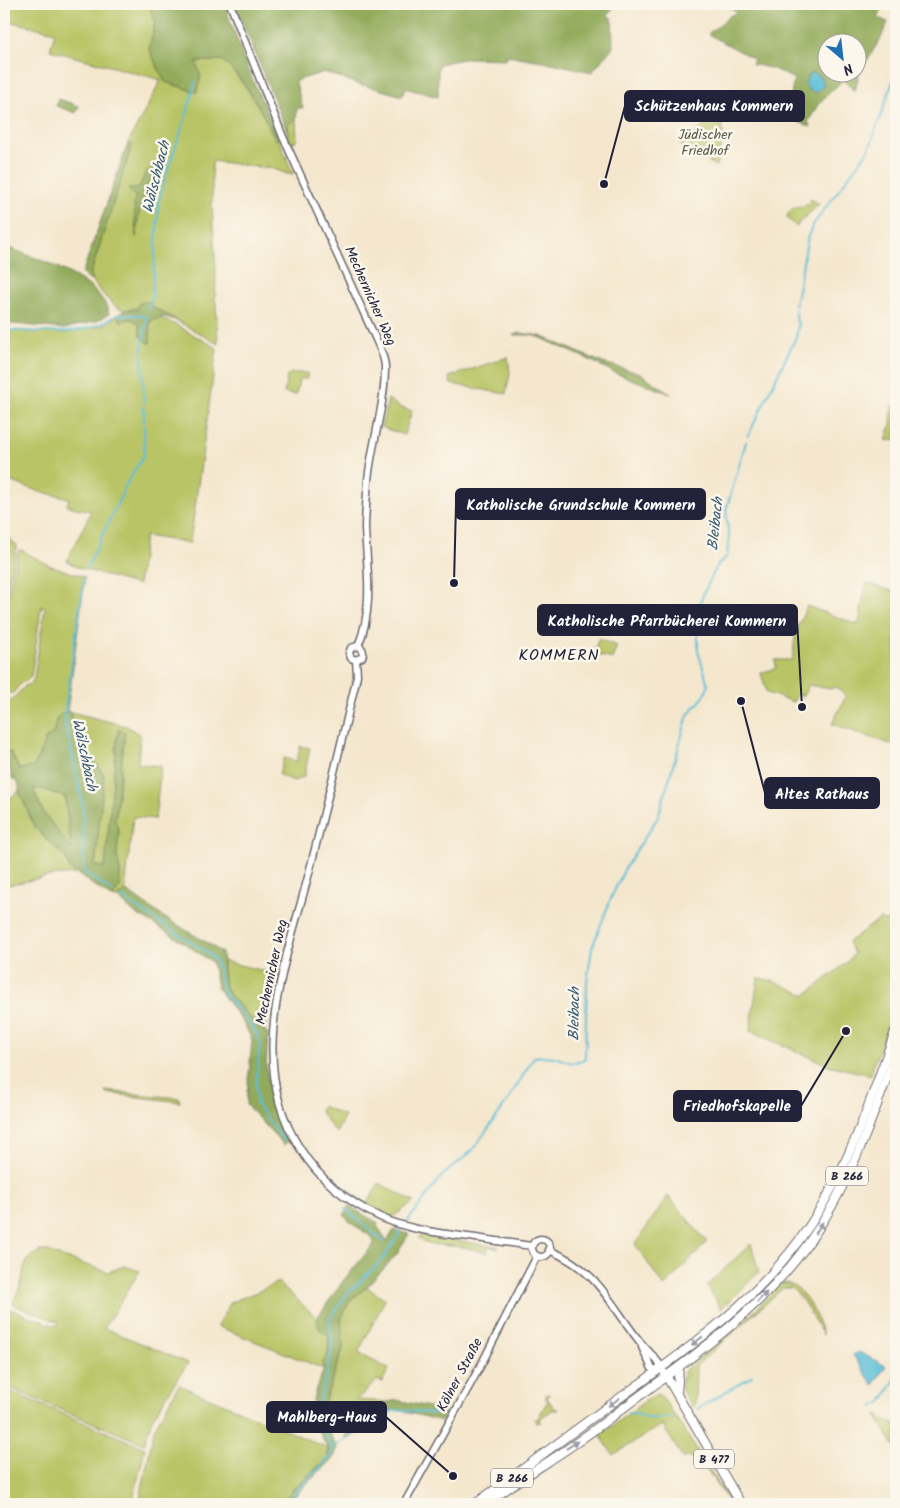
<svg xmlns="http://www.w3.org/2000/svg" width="900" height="1508" viewBox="0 0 900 1508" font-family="Kalam,sans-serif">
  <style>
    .green { fill: #b8c465; stroke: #6d7350 }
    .forest { fill: #92aa5a; stroke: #5a664a; fill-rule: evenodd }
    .water { fill: #59bdd7; stroke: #3e7089 }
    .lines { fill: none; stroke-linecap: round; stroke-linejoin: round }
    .stream { stroke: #59bdd7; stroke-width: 2 }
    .minor-casing { stroke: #6c676e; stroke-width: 9 }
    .major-casing { stroke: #6c676e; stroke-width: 10 }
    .minor { stroke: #fff; stroke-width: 6 }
    .major { stroke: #fff; stroke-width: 8 }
    .oneway { fill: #9c9ca7 }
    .labels { text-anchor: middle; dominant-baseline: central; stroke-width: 5; stroke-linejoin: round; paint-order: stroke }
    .shield { fill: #fbf7ec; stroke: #636270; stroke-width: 1 }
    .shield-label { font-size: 12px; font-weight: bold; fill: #22223b }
    .park-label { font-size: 14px; fill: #565b4a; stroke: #fbf7ec }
    .street-label { font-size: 14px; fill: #22223b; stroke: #fbf7ec }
    .water-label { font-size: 15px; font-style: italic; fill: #355872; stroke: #fbf7ec }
    .quarter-label { font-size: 16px; letter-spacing: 1px; fill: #22223b; stroke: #fbf7ec }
    .leader { fill: none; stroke: #22223b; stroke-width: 2 }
    .callout-dot { fill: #22223b; stroke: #fbf7ec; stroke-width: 2 }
    .callout { fill: #22223b; stroke: #22223b; stroke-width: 2 }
    .callout-label { font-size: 15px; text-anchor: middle; font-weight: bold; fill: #fff }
  </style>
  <rect width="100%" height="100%" fill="#fbf7ec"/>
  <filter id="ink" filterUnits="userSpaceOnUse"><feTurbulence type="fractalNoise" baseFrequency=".02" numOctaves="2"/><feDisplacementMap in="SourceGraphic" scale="10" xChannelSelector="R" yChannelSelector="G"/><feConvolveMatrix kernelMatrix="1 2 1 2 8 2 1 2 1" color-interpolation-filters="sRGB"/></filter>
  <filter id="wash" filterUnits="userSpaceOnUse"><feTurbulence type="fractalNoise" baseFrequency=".0096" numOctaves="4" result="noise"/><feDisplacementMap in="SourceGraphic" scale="20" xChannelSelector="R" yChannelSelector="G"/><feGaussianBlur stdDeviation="1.12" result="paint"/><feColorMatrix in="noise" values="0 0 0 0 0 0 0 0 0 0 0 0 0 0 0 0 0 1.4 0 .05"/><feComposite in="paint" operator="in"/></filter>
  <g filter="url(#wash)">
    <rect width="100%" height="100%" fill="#f4e7ce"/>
    <g class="green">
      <path d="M4 4H149L155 23 149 49 165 82 197 92 196 62 222 60C247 83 260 109 276 140L279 139 293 174H287L274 169 212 161V208L216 271 215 300 216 303 218 344 151 306V302C126 314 120 314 102 293 96 286 92 282 91 272L132 145 128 143 161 80 50 50 55 32 4 20Z"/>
      <polygon points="717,115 722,116 723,135 716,166 680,145"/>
      <polygon points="296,119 297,140 293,143 289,141 286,135 288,134 288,123"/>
      <path d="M811 199 819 204 799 223 797 227 787 218C789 207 798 206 808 205Z"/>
      <polygon points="117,315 122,323 125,320 131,319 139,324 140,335 150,343 150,321 160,318 176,325 217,348 190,543 145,536 138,585 77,567 67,561 91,511 67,506 69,498 40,492 4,479 4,330 66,333 104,325"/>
      <polygon points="508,357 510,373 506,394 451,384 449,377"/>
      <polygon points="291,373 307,373 307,379 299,379 296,395 284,393 287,376"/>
      <polygon points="388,399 399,407 412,411 404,435 381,427"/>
      <polygon points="896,405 896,439 886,441 891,424 892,406"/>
      <polygon points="4,536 17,545 4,600"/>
      <polygon points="21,550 51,566 85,577 67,712 64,711 57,718 53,734 46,738 34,767 19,769 11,752 4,751 4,708 26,685 31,684 34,678 45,607 42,606 41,609 31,677 25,682 22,682 12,694 6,691 4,693 4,611 18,551"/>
      <polygon points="866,583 896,592 896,746 832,724 846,696 835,687 830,689 809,685 803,696 798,694 793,702 767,693 761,673 776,668 775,660 792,660 796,631 807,606 856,624 859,623"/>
      <polygon points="598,639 617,646 612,659 594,654"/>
      <polygon points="71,712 126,726 140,734 138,764 161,766 155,819 133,817 125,890 118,898 112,898 120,887 120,870 117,856 119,830 115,822 125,732 118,730 105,867 95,866 104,775 76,736"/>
      <polygon points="300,746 310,748 304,777 294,781 279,775 284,758 297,761"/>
      <polygon points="33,789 42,789 65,797 71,850 43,812"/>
      <polygon points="19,791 35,828 65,857 70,869 76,874 51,876 4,886 4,803"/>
      <polygon points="880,919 885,922 892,919 896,921 896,1004 870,1075 828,1065 750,1031 758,978 773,981 806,995 846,963 854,954 848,942"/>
      <path d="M223 961 277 974 265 1031C257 1024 229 997 225 988 222 980 223 969 223 961Z"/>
      <polygon points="105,1091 179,1098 180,1102 105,1093"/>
      <polygon points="322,1106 345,1116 336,1133 320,1111"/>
      <polygon points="379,1183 414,1202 394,1216 386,1217 352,1198 349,1194 349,1191 367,1204"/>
      <polygon points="668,1196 707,1242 664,1287 635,1244"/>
      <path d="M421 1235 498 1247 499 1248 489 1247 486 1253 480 1250 479 1252C462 1242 432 1250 418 1238Z"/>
      <polygon points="751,1244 759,1272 721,1309 707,1285"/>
      <path d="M39 1251H50L53 1254 108 1272 124 1266 140 1271 104 1328 188 1363 152 1419 144 1444 4 1386V1307L55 1326 59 1322 16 1306 13 1303C15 1297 19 1290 21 1284 24 1272 23 1254 40 1253Z"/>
      <polygon points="278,1282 317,1318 320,1330 329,1335 328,1354 324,1369 217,1326 231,1302 257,1292"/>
      <path d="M787 1283C808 1291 816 1315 823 1335L803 1301 792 1288H783L696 1366 695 1405 692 1407C683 1392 676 1386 686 1369L747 1318 781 1284Z"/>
      <polygon points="367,1287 385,1300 358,1353 389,1369 382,1382 378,1380 356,1400 389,1402 350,1431 351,1425 347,1421 342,1421 340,1420 336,1422 333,1417 323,1421 324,1403 343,1349 341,1320 350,1300"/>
      <polygon points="179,1385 328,1448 328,1458 297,1485 280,1504 139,1504 154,1429"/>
      <polygon points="4,1389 145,1448 132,1504 4,1504"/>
      <polygon points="547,1394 550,1395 547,1398 555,1409 559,1409 556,1411 554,1409 539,1419 541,1422 536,1423 534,1418 537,1420 538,1418 548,1400 545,1398"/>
      <polygon points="658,1394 663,1398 732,1504 730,1504 700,1459 692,1457 683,1458 662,1425 613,1455 600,1435 649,1398"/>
      <polygon points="876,1415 896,1425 896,1449"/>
    </g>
    <g class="forest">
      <path d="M149 4H224L250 74 279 139 276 140C260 109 248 84 222 60L196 62 201 77 197 92 165 82 149 49 155 23Z"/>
      <polygon points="235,4 616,4 607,16 612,18 613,47 592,72 542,61 506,55 507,59 467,58 440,64 438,68 438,97 405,88 402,96 364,85 363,86 324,72 295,81 303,108 297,108 296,119 288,124 288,134"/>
      <path d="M726 4H883L878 18 888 22 881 38 859 73 855 92 843 80 819 103 808 122 811 127 787 117 794 79 774 69 752 64 754 59 708 34 731 15 737 13ZM828 42H858V72H828Z"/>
      <polygon points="58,99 79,106 76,113 56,106"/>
      <polygon points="128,143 132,145 91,272 92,282 82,274"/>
      <polygon points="154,168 139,213 136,237 134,205 135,196 128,189 139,188 145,173"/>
      <path d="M4 246C34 258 102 278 109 314L97 321 64 329 4 323Z"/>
      <polygon points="151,301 151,306 178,321 165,317 150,321 150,344 140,335 139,324 131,319 125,320 122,323 117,315 125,310 137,309 139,303"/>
      <polygon points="520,333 541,336 603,363 640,373 671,394 615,373 592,361 541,338 530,335 513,335"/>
      <path d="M64 711 71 712 76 736 104 775 95 866 105 867 118 729 125 732 115 821 119 830 117 856 120 870V887L112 898 70 869 65 857 35 828 19 791V784L12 778 6 756H4V751L11 752 19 769 34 767 46 738 53 734 57 718ZM33 789H42L65 797 71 849 43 812Z"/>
      <polygon points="125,890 162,916 211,945 222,953 225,989 254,1022 268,1034 266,1068 273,1101 289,1140 284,1145 246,1105 252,1040 244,1024 217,987 212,962 172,935 133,912 118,898"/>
      <path d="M349 1206 378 1223 377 1226 387 1241 394 1230 409 1234 397 1254 367 1287 350 1300 341 1320 343 1349 324 1403 323 1421 337 1447 334 1458 307 1483 288 1504H280L297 1485 328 1458V1448C319 1436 310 1410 314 1395 316 1386 321 1377 324 1369L322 1364 328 1354 329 1335 320 1330 317 1318 343 1281 374 1244 373 1238 349 1221 344 1215Z"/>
      <polygon points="397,1400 447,1411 442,1421 393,1409 347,1440 345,1436 389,1402"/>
    </g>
    <g class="water">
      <path d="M813 73C819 76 824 79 823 87L815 92 810 91 805 84 809 74Z"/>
      <polygon points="859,1352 886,1366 873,1385 853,1355"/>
    </g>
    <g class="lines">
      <g class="stream">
        <polyline points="795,306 808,236 813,225 869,149 896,73"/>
        <polyline points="148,310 152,295 159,200 166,175 188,110 195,82"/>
        <polyline points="116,315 139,315 147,317 142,349 144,403"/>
        <path d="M4 330C39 332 82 338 113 317"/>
        <polyline points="748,436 796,337 798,327 795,310"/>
        <polyline points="87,568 127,483 144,455 144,407"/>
        <polyline points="84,579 64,717 83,806 84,872 113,892"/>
        <polyline points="122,898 205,951 216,961 224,994 254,1029 260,1041 256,1086 257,1105 284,1141"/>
        <polyline points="345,1209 384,1242"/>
        <path d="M406 1223 442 1176 472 1151 507 1102 534 1057C540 1056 548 1056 554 1057 566 1060 575 1068 585 1058L587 981 592 948 611 898 625 868 658 817 688 715C695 705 706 699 708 685L698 651V613L702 597 717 566 727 556 729 538 726 510 746 442"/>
        <polyline points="873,1407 882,1402 896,1378"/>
        <polyline points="697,1409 752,1376"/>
        <polyline points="628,1413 636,1413 646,1418 674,1418"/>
        <polyline points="332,1448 394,1410 444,1414"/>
        <polyline points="284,1504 332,1455 332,1448 318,1419 318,1405 326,1378 332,1348 330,1319 346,1295 383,1259 403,1227"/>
      </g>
    </g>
  </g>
  <g filter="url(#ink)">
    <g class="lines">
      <g class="minor-casing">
        <g id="minor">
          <path d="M230 4 283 137 374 335C378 345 385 356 385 367 385 406 372 442 368 480 367 496 365 513 365 529 367 567 374 610 358 646"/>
          <path d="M356 660 357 675 355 685C340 748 325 810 309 873 286 962 244 1064 301 1150 320 1180 348 1202 380 1217 406 1229 434 1232 461 1236 485 1239 508 1243 532 1246"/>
          <polyline points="356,660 351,658 349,653 351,648 358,646"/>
          <path d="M356 660 362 657C364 652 363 648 358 646"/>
          <circle cx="541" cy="1248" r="9"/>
          <path d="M549 1250C596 1269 608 1300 637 1338 645 1349 655 1356 662 1368"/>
          <polyline points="642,1347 654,1373"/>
          <polyline points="404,1504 481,1365 537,1256"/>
        </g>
      </g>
      <g class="major-casing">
        <g id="major">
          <polyline points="665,1374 741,1504"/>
          <polyline points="677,1393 679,1368"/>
          <path d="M475 1504C518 1473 560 1441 603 1410 678 1356 758 1303 810 1225 850 1165 872 1096 896 1029"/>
          <path d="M486 1504C514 1483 544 1465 573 1445 599 1427 624 1407 649 1389 712 1343 776 1295 818 1229 852 1178 875 1111 896 1053"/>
        </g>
      </g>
      <use href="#minor" class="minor"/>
      <use href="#major" class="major"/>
    </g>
    <defs><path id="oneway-solid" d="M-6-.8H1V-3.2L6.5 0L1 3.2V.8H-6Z" transform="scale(1.25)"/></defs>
    <g class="oneway">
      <use href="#oneway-solid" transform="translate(819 1228) rotate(-57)"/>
      <use href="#oneway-solid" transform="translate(762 1297) rotate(-46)"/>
      <use href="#oneway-solid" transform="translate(697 1341) rotate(142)"/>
      <use href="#oneway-solid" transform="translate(614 1402) rotate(144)"/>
      <use href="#oneway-solid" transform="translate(572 1445) rotate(-34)"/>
    </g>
  </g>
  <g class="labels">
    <g class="shield">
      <rect x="826" y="1166.5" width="42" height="19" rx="4"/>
      <rect x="694" y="1449.5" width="40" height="19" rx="4"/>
      <rect x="491" y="1468.5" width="42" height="19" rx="4"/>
    </g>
    <g class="shield-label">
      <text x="847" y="1176">B 266</text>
      <text x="714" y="1459">B 477</text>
      <text x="512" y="1478">B 266</text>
    </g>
    <g class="park-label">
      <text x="705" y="135">Jüdischer<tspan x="705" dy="16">Friedhof</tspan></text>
    </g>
    <g class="street-label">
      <text transform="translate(370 296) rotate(66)">Mechernicher Weg</text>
      <text transform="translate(272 972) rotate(-78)">Mechernicher Weg</text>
      <text transform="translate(460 1375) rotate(-62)">Kölner Straße</text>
    </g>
    <g class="water-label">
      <text transform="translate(157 177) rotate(-76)">Wälschbach</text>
      <text transform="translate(716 524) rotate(-84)">Bleibach</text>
      <text transform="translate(84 755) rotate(78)">Wälschbach</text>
      <text transform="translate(575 1014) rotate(-89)">Bleibach</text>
    </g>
    <g class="quarter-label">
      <text x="559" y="655">KOMMERN</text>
    </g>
  </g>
  <path class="leader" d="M604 184L625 106M454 583L456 504M802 707L797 620M741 701L765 793M846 1031L801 1106M453 1476L386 1417"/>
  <g class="callout-dot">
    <circle cx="604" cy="184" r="5"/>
    <circle cx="454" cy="583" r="5"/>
    <circle cx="802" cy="707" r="5"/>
    <circle cx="741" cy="701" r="5"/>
    <circle cx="846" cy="1031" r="5"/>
    <circle cx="453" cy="1476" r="5"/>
  </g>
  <g class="callout">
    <rect x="625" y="91" width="179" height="30" rx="5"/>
    <rect x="456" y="489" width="249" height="30" rx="5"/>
    <rect x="538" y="605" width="259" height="30" rx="5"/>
    <rect x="765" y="778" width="114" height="30" rx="5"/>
    <rect x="674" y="1091" width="127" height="30" rx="5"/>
    <rect x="267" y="1402" width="119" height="30" rx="5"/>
  </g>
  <g class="callout-label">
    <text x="714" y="111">Schützenhaus Kommern</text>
    <text x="581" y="510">Katholische Grundschule Kommern</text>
    <text x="667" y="626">Katholische Pfarrbücherei Kommern</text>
    <text x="822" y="799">Altes Rathaus</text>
    <text x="737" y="1111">Friedhofskapelle</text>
    <text x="327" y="1422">Mahlberg-Haus</text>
  </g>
  <rect width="900" height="1508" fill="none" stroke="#fbf7ec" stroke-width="20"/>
  <g transform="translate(842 58) rotate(152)"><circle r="24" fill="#fbf7ec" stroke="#a4a2a5"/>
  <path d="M0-4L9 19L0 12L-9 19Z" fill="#1f6fb2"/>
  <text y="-8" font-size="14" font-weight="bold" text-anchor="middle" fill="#22223b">N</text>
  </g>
</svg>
